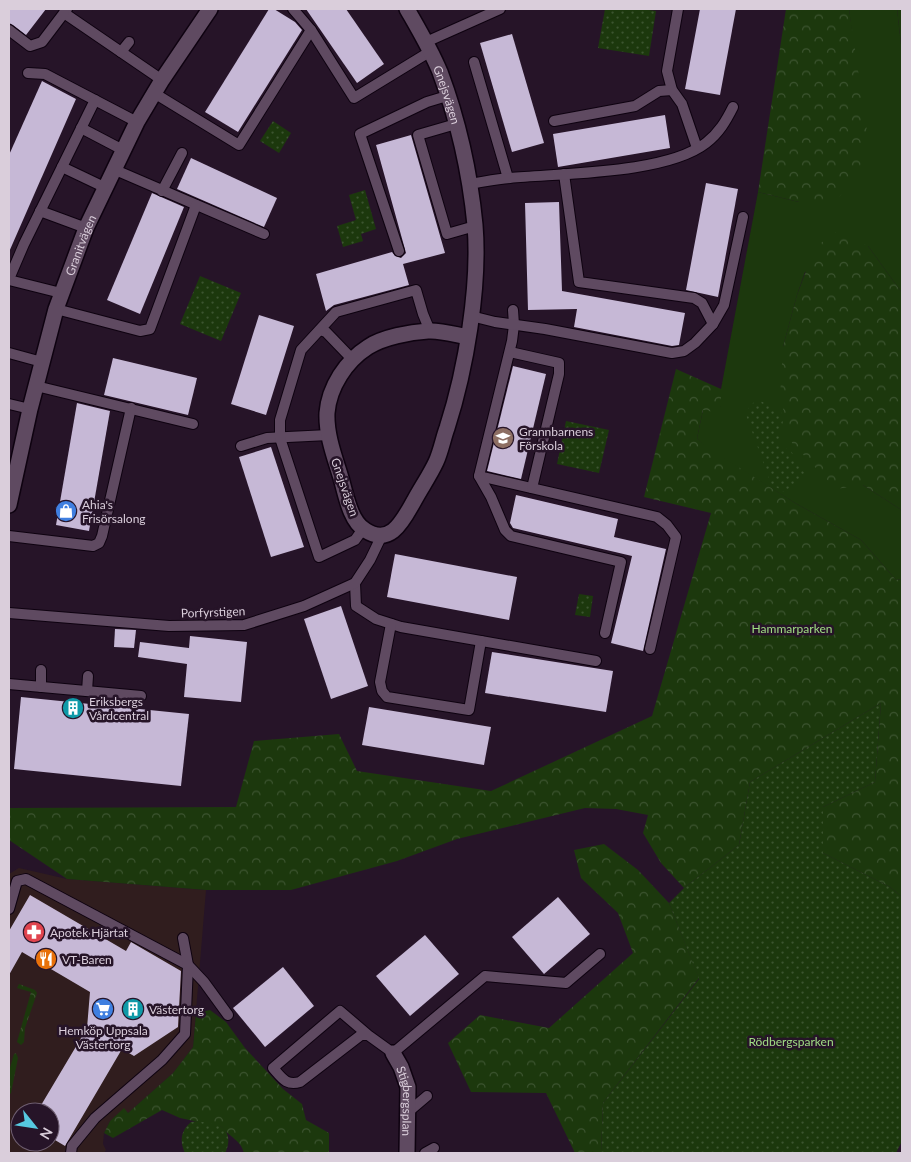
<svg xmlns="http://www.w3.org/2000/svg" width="911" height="1162" viewBox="0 0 911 1162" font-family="Lato,sans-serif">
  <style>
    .commercial { fill: #301d1e; fill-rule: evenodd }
    .grass { fill: #1c380d }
    .forest { fill: url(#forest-crowns) }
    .park { fill: url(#park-dots) }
    .building { fill: #c6b8d6 }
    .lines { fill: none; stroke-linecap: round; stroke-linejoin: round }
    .lane-casing { stroke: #0e0210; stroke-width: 12 }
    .street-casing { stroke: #0e0210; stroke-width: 18 }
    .lane { stroke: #5f4a61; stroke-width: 10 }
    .street { stroke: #5f4a61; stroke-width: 15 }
    .labels { text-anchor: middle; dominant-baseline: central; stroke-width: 5; stroke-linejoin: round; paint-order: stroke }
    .street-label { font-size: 12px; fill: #dacedb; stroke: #261428 }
    .poi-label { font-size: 12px; fill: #dacedb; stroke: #261428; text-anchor: start }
    .park-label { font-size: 12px; fill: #a0dd84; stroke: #261428 }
  </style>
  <defs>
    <pattern id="forest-crowns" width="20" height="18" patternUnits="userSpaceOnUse" patternTransform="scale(1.25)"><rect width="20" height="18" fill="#1c380d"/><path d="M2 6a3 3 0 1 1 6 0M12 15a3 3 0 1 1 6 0" fill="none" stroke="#3c5430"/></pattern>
    <pattern id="park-dots" width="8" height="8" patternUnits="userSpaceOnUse" patternTransform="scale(1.25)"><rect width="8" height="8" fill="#1c380d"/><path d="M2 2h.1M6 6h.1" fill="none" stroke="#3c5430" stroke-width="1.8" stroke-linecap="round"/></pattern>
  </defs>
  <rect width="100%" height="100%" fill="#261428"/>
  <path class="commercial" d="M19 868 67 879 206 890 193 1047 173 1073 128 1113 124 1109 110 1121 104 1133 103 1144 106 1150 104 1153H9V874ZM20 1112H50V1142H20Z"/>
  <polygon class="grass" points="849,9 897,9 902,53 902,293 868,246 805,272 797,295 783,347 863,485 900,509 902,512 902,579 896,580 861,540 795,503 707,448 697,438 703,410 721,406 721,389 758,192 799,202 852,34"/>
  <g class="forest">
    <polygon points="786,9 849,9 867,131 859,172 836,201 799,202 758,192"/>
    <polygon points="897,9 902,9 902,53"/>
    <polygon points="838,231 868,246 902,293 902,512 900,509 863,485 836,489 792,443 780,397 783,347 797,295 815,247"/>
    <polygon points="676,369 721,389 721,406 714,412 703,410 697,438 707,447 795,503 861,540 896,580 902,579 902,897 890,887 823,853 823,807 875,782 881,703 750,782 739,845 684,888 661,863 643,833 648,815 616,809 585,808 457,839 397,861 291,890 206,890 67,879 9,840 9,808 236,807 254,741 339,734 357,771 491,791 652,716 711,513 644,497"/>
    <polygon points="604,844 638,870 669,903 699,978 603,1103 601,1153 575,1153 546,1093 471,1092 448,1043 480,1015 549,1028 633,953 618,913 581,878 574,850"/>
    <polygon points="19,984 35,990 37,993 25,1028 24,1042 21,1045 17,1042 31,992 17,988"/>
    <path d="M210 1010 226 1022 245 1048 283 1089 302 1104 306 1120 329 1133V1153H244C240 1139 230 1138 222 1127L180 1118 162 1110 113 1138 104 1133 110 1121 124 1108 128 1113 173 1073 193 1047 196 1013Z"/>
    <polygon points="16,1053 18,1058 11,1093 9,1095 9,1071 14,1054"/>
  </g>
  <g class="park">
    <polygon points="605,9 642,9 656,11 649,56 598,48"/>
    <polygon points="273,121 291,133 279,153 260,141"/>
    <polygon points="365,190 376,229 361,234 363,241 343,247 337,226 356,220 349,195"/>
    <polygon points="200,276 241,293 221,341 180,324"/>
    <polygon points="757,399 781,412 783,421 778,444 791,451 806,476 784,492 771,484 745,412"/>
    <polygon points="566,421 609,430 599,473 557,464"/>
    <polygon points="579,594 593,596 590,617 575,615"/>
    <polygon points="881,703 875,782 823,807 823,853 890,887 902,897 902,1141 896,1153 601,1153 603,1103 699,979 669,903 684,888 739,845 750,782"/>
    <path d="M198 1121C205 1123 217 1124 222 1127 231 1134 229 1146 225 1153H185C179 1141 181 1130 191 1122Z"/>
  </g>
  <g class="building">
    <polygon points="9,9 46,9 26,35 13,25 9,23"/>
    <polygon points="269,9 274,9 295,22 302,30 238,132 205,112"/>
    <polygon points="306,9 346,9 384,64 357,83"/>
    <polygon points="700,9 736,9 720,95 685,89"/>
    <polygon points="512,34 544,143 512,152 480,43"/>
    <polygon points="42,81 76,99 9,252 9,155"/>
    <polygon points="665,115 670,148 558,167 553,134"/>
    <polygon points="411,135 445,253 403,264 409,285 334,305 326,311 316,274 392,252 395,256 401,258 406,253 376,145"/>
    <polygon points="191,158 277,198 264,227 177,189"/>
    <polygon points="706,183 738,189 718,297 686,290"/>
    <polygon points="152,193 184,207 140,314 107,300"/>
    <polygon points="559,202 562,291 685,313 679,345 672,346 574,327 577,309 528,310 525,203"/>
    <polygon points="259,315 294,326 266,415 231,404"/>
    <polygon points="113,358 197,378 188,415 104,395"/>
    <polygon points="513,366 546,374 521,479 487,471"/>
    <polygon points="77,403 110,411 89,531 56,525"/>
    <polygon points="271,447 304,547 271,557 239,457"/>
    <polygon points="516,495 618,519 614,537 666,549 643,651 611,643 632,556 513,528 510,523"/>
    <polygon points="395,554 517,577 509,620 387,597"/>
    <polygon points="341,606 368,686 331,699 304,619"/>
    <polygon points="115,629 136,630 134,648 114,647"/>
    <polygon points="190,636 247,642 241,702 184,697 187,664 138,657 140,642 189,648"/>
    <polygon points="492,652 613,671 606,712 485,693"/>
    <polygon points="21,697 189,714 181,786 14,769"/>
    <polygon points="369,707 491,727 484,765 362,745"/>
    <polygon points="30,895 126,951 131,942 181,971 178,1027 134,1056 122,1049 65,1146 50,1137 50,1112 37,1112 87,1028 90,992 22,952 9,975 9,931"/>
    <polygon points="558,897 590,934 544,974 512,937"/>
    <polygon points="425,935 459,974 410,1016 376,976"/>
    <polygon points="283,967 314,1006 265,1047 233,1008"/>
  </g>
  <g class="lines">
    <g class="lane-casing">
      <g id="lane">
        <polyline points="67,9 64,13 162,80"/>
        <polyline points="293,9 311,30"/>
        <polyline points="678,9 667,71 672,90 682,104 697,148"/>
        <polyline points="9,30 30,46 42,42 64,13"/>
        <polyline points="426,42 500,9"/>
        <polyline points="121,52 129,42"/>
        <polyline points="474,62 508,178"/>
        <polyline points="28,73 45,74 137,122"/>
        <polyline points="154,93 239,145 311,30 354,98 431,51"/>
        <polyline points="554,121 635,106 659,91 672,90"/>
        <polyline points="456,124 418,135 447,234 475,226"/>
        <polyline points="81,128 123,150"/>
        <polyline points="62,167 104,187"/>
        <polyline points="113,169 264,234"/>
        <polyline points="564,174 579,282 694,298 702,303 713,324"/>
        <path d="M469 184C483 182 496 179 510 178 562 173 666 174 706 143 719 133 726 121 733 107"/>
        <polyline points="162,191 182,153"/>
        <polyline points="40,211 86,228"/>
        <polyline points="399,251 360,134 427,102 447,96"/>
        <polyline points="9,279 24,244 95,100"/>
        <polyline points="9,280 61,293"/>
        <polyline points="56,309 140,331 150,329 196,205"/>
        <polyline points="513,310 514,325 512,341 479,476 657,517 667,525 676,537 650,649"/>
        <polyline points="471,316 495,322 545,329 672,353 684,351 695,343 713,324 724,305 743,217"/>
        <polyline points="320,330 326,332 352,359"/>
        <polyline points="510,352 559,363 559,374 532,488"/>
        <polyline points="9,353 42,362"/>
        <polyline points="36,386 193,424"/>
        <polyline points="9,404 30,409"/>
        <polyline points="241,446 267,438 329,435"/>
        <polyline points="479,476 491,497 505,530 511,536 621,562 605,633"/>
        <polyline points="363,529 355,540 319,557 280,438 280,420 301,350 336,312 416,290 423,314 430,331"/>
        <polyline points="9,536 93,546 99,543 102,536 131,408"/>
        <polyline points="355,583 356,606 376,619 401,627 596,661"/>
        <polyline points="9,613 169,626 244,625 304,606 355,583 370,560 382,535"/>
        <polyline points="391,624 380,682 382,691 387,697 469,710 481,641"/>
        <polyline points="9,684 141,696"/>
        <polyline points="41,687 41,670"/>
        <polyline points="87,691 88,676"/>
        <polyline points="9,909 17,881 26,879 188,965 185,1034 162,1060 95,1118 72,1146 71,1153"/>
        <polyline points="183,938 188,965 204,982 228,1015"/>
        <path d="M368 1035H361L300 1082C286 1086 282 1078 273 1068L340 1011 368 1035 393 1053 485 976 566 983 600 954"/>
        <polyline points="407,1113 427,1096"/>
        <polyline points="425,1153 434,1148"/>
      </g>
    </g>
    <g class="street-casing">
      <g id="street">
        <path id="s1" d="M407 9C419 30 431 50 440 72 458 120 470 174 475 225 480 286 466 369 447 428 443 439 441 451 436 462 430 475 421 488 414 501 403 520 391 547 365 530 350 521 346 495 341 478 335 458 326 435 327 413 329 387 346 361 368 347 383 337 411 332 428 331 441 330 456 335 468 337"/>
        <path id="s2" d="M9 505 30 409 56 309 86 228 137 122 162 80 210 9"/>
        <path id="s3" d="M393 1053 401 1067 408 1087 407 1153"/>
      </g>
    </g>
    <use href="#lane" class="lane"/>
    <use href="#street" class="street"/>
  </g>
  <defs>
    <g id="school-disc" transform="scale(1.125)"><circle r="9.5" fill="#8d6e63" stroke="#261428"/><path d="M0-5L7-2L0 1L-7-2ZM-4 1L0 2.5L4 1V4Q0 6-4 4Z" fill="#fff"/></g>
    <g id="shop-disc" transform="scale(1.125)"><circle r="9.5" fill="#3f7fe0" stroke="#261428"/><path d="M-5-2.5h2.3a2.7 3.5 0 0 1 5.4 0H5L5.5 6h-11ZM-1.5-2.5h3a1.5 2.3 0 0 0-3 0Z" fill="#fff"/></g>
    <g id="building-disc" transform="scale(1.125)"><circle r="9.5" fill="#0f9aa8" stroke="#261428"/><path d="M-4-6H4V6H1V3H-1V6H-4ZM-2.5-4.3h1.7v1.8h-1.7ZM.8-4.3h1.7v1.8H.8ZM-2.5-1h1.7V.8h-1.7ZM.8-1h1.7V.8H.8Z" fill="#fff"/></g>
    <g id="pharmacy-disc" transform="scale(1.125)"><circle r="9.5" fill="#e0444e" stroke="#261428"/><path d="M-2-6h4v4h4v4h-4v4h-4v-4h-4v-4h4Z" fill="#fff"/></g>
    <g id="restaurant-disc" transform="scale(1.125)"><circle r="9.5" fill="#e8710a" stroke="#261428"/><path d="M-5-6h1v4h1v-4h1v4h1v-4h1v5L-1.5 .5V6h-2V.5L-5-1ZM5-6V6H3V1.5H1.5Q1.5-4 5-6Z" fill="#fff"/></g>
    <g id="supermarket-disc" transform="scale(1.125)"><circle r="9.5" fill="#3f7fe0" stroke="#261428"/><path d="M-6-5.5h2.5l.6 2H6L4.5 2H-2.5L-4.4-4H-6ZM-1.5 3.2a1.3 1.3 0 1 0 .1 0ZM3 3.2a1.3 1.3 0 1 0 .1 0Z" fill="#fff"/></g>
  </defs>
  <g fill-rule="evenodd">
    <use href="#school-disc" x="503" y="438"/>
    <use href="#shop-disc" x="66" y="511"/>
    <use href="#building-disc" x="73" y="708"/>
    <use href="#pharmacy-disc" x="34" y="932"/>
    <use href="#restaurant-disc" x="46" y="959"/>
    <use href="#supermarket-disc" x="103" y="1009"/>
    <use href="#building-disc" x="133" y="1009"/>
  </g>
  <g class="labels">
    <g class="street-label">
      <text stroke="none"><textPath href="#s1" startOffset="95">Gnejsvägen</textPath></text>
      <text stroke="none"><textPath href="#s2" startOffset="270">Granitvägen</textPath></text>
      <text transform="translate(345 487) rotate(71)">Gnejsvägen</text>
      <text transform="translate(213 612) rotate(-2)">Porfyrstigen</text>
      <text stroke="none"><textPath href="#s3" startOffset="51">Stigbergsplan</textPath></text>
    </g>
    <g class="poi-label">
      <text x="519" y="431">Grannbarnens<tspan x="519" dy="14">Förskola</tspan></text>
      <text x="82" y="504">Ahia's<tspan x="82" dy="14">Frisörsalong</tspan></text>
      <text x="89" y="701">Eriksbergs<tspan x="89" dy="14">Vårdcentral</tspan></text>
      <text x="50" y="932">Apotek Hjärtat</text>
      <text x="62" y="959">VT-Baren</text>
      <text x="149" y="1009">Västertorg</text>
      <text x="103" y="1030" text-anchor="middle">Hemköp Uppsala<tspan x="103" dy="14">Västertorg</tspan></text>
    </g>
    <g class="park-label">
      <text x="792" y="628">Hammarparken</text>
      <text x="791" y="1041">Rödbergsparken</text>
    </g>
  </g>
  <rect width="911" height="1162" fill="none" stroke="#dacedb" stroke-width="20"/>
  <g transform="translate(35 1127) rotate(120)"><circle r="24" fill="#261428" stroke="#6e5e70"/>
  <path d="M0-4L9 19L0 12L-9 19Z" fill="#56c9e0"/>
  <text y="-8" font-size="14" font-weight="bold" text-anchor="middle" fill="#dacedb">N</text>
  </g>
</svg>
